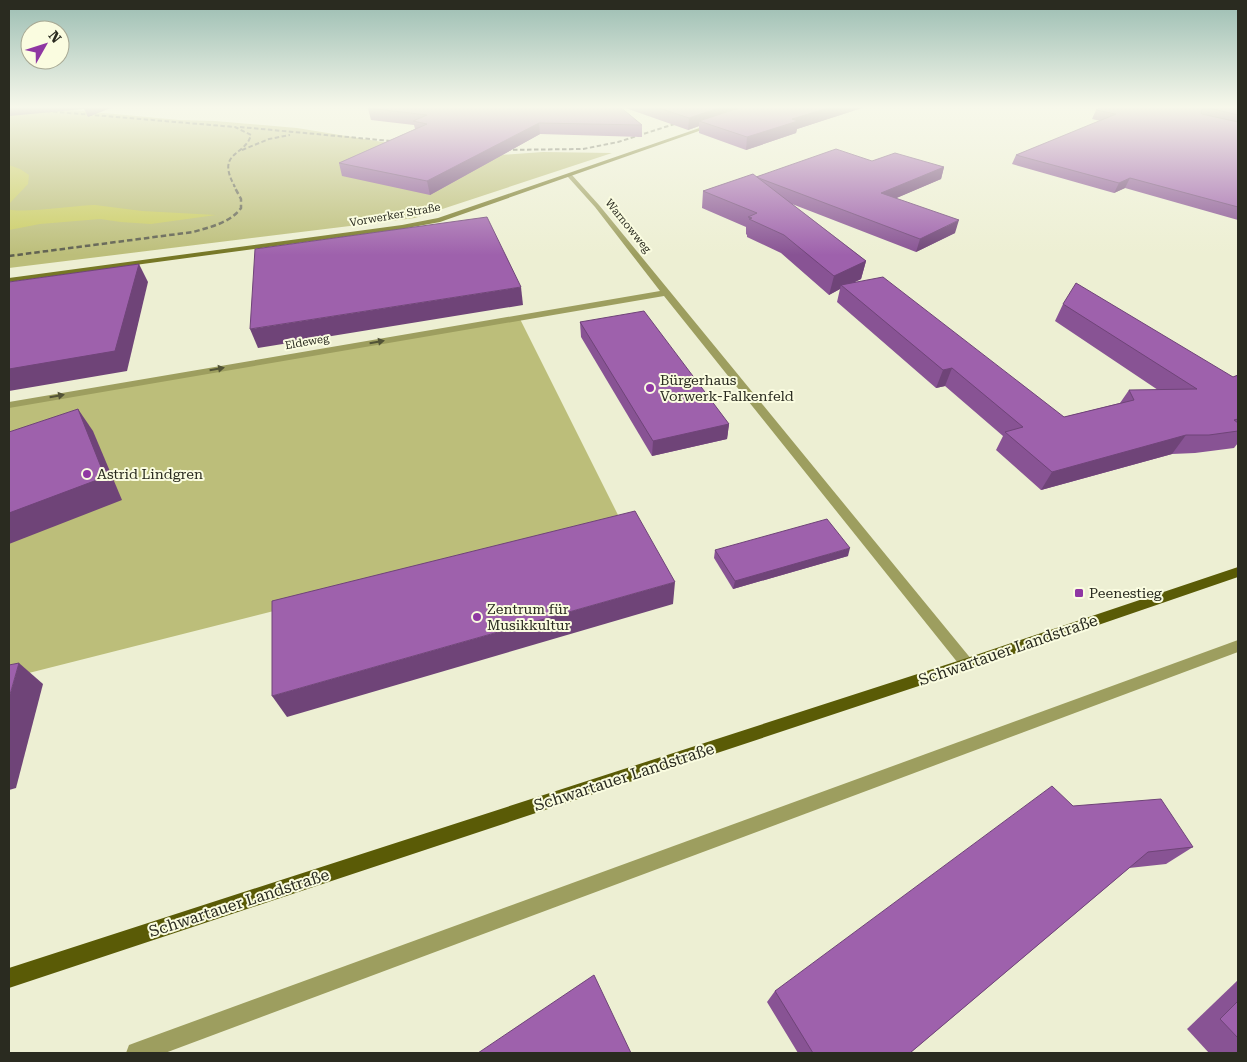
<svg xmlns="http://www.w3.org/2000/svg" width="1247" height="1062" viewBox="0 0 1247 1062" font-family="'Roboto Serif',serif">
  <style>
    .green { fill: #bcbe7a }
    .water { fill: #c9cb61 }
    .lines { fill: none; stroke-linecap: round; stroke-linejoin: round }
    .street { fill: #9d9e5f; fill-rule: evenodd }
    .secondary { fill: #767725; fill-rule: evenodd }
    .primary { fill: #5a5b06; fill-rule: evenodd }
    .rail-far1 { stroke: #5f6050; stroke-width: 2; stroke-dasharray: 4.5 2.5; stroke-linecap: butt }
    .rail { stroke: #5f6050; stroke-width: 2.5; stroke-dasharray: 5.5 3; stroke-linecap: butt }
    .wall { fill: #885394 }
    .shaded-wall { fill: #6f4478 }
    .building { fill: #9e61ac; stroke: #6f4478 }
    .oneway { fill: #525336 }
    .poi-dot { fill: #8f37a3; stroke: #fafce0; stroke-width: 2 }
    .labels { text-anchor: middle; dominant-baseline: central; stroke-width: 4; stroke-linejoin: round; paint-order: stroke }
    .far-street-label { font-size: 11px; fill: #2a2b20; stroke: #fafce0 }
    .poi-label { font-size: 14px; fill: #2a2b20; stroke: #fafce0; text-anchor: start }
    .near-street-label { font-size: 16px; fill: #2a2b20; stroke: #fafce0 }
  </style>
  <rect width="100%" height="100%" fill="#edefd3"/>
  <g class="green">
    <polygon points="28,106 179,120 215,121 297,128 389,143 486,156 543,152 612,153 415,218 9,268 9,112"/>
    <polygon points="520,319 622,523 9,678 9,405"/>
  </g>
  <g class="water">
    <polygon points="9,165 20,169 29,175 28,184 9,204"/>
    <path d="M95 205 142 211 216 215 151 224 121 222 100 219 40 224 9 230V209C16 214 81 205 95 205Z"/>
  </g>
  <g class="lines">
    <g class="street">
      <polygon points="568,175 572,175 599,205 972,660 974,664 972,668 967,670 962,668 664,296 9,408 9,402 660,291 595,207 568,177"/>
      <polygon points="1238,640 1238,652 165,1053 126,1053 129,1045 137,1042"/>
    </g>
    <polygon class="secondary" points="711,124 716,125 440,222 402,229 9,282 9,278 402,225 438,218"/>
    <polygon class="primary" points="1238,567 1238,577 967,670 9,988 9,968 967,658"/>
    <g class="rail-far1">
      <path d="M46 111 235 127 251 135C245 157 215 151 235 187"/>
      <polyline points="240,127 402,142"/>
      <polyline points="242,150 269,139 290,135"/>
      <polyline points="499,150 583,149 618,142 687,120"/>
    </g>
    <path class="rail" d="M9 256 193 232C210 227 230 223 241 208V199L234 186"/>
  </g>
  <g class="wall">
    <polygon points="620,106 868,106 797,129 796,133 746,150 699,133 699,126 688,130"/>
    <polygon points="1238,106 1238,220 1125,188 1114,193 1012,164 1016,155 1101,121 1092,119 1096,110"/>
    <polygon points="368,108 642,125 642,137 540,134 430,195 342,176 339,163 415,129 414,125 371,120"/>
    <polygon points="872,161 944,167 941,179 896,198 955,233 916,252 792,204 866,261 861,279 855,282 1064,417 1120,403 1129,390 1158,390 1055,321 1063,304 1233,377 1238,375 1238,443 1234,448 1195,453 1172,454 1041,490 996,450 1003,436 945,386 936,388 837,302 840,289 829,295 781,253 747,237 747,235 746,234 746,227 702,208 703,191 756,177"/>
    <polygon points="580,322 729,424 727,439 652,456 581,337"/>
    <polygon points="715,550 848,556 733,589 714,558"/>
    <polygon points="1073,806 1193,847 1166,864 1129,868 910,1053 798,1053 767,1002 775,991"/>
    <polygon points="1238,980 1238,1053 1209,1053 1187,1029"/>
  </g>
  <g class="shaded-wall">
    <polygon points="9,106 116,106 88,117 84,109 9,116"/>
    <polygon points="725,106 757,106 699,121 699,126 688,130 689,118"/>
    <polygon points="835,106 868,106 797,129 796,133 746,150 747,137 792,119"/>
    <polygon points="539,123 540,134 430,195 427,181"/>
    <polygon points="944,167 941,179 878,206 881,193"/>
    <polygon points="1130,178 1125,188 1114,193 1119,183"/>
    <polygon points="959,220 955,233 916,252 920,239"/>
    <polygon points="866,261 861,279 844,287 841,285 840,289 829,295 834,276"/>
    <polygon points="139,264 148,282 127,371 9,391 9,369"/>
    <polygon points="521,287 523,305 258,348 250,329"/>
    <polygon points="952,368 945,386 936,388 943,370"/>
    <polygon points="78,409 93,431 122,500 9,544 9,513"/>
    <polygon points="729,424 727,439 652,456 653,441"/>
    <polygon points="1186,435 1172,454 1041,490 1052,472"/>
    <polygon points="850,548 848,556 733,589 735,581"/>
    <polygon points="675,582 673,604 287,717 272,696"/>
    <polygon points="19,663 43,684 16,788 9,790 9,698"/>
  </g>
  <g class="building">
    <polygon points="372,106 619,106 642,125 539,123 427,181 339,163 427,124 413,121 427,115 368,108"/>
    <polygon points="653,106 725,106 689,118"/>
    <polygon points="745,106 835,106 792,119 798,121 747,137 699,121"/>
    <polygon points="1103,106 1238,106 1238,115 1205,107 1201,111 1202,114 1238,122 1238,207 1130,178 1119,183 1016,155 1116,114 1096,110"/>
    <polygon points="836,149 872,161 895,153 944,167 881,193 959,220 920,239 756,177"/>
    <polygon points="753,174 866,261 834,276 784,235 749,219 752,218 748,217 757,213 703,191"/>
    <polygon points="487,217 521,287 250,329 255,249"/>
    <polygon points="139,264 115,351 9,369 9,282"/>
    <polygon points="883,277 1064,417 1134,400 1129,390 1197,389 1063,304 1076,283 1233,377 1238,375 1238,419 1234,420 1238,423 1238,431 1209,435 1186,435 1052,472 1005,432 1023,427 952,368 943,370 841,285"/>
    <polygon points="644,311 729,424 653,441 580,322"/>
    <polygon points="78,409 105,477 9,513 9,432"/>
    <polygon points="635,511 675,582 272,696 272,601"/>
    <polygon points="827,519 850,548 735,581 715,550"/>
    <polygon points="19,663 9,698 9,665"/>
    <polygon points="1052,786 1073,806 1161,799 1193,847 1148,852 910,1053 813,1053 775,991"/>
    <polygon points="594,975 631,1053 478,1053"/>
    <polygon points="1238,1001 1238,1038 1220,1019"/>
  </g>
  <defs><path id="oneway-solid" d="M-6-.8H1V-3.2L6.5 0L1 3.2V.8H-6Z" transform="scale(1.25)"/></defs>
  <g class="oneway">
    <use href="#oneway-solid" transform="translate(377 342) rotate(-10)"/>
    <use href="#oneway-solid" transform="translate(217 369) rotate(-10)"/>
    <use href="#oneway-solid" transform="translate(57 396) rotate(-10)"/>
  </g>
  <linearGradient id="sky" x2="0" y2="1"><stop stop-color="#9bbdb2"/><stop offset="0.42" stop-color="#f7f8eb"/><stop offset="1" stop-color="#f7f8eb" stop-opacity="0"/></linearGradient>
  <rect width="1247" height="255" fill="url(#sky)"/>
  <g class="poi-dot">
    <circle cx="650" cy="388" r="5"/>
    <circle cx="87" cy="474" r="5"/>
    <rect x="1074" y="588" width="10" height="10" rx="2.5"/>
    <circle cx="477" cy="617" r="5"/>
  </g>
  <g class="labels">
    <g class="far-street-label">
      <text transform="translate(395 215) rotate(-10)">Vorwerker Straße</text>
      <text transform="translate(628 226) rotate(51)">Warnowweg</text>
      <text transform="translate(307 342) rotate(-10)">Eldeweg</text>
    </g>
    <g class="poi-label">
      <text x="660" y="380">Bürgerhaus<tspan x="660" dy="16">Vorwerk-Falkenfeld</tspan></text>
      <text x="97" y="474">Astrid Lindgren</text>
      <text x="1089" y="593">Peenestieg</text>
      <text x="487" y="609">Zentrum für<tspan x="487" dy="16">Musikkultur</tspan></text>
    </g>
    <g class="near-street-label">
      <text transform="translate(1008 650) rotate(-19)">Schwartauer Landstraße</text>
      <text transform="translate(624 777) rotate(-18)">Schwartauer Landstraße</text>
      <text transform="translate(239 903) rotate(-18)">Schwartauer Landstraße</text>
    </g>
  </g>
  <rect width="1247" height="1062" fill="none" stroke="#2a2b20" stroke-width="20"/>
  <g transform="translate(45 45) rotate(51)"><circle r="24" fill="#fafce0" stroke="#a7a893"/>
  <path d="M0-4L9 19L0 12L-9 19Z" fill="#8f37a3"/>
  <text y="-8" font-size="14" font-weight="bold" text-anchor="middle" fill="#2a2b20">N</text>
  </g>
</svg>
